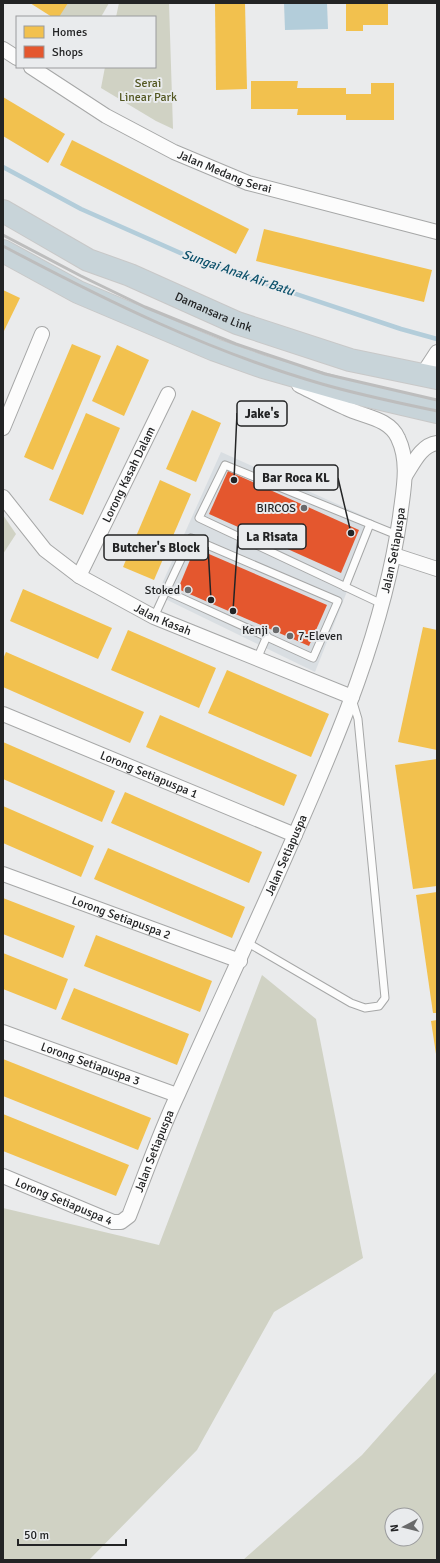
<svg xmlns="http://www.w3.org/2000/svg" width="440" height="1563" viewBox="0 0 440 1563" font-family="Signika,sans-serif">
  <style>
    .built { fill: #d9dee2 }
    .green { fill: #d0d2c4; fill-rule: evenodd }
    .water { fill: #b3cdda }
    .homes { fill: #f2c14e }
    .shops { fill: #e4572e }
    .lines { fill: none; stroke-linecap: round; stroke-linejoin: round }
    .stream { stroke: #b3cdda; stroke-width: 4.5 }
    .service-casing { stroke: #a6a7a7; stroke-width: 9 }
    .minor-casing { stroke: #a6a7a7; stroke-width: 16 }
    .motorway-casing { stroke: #c8c8c8; stroke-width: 24 }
    .service { stroke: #fcfcfc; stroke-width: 7 }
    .minor { stroke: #fcfcfc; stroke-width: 14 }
    .motorway { stroke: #c8d4d9; stroke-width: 22 }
    .rail { stroke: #bdbdbd; stroke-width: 3 }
    .poi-dot { fill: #696a6b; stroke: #e9ebed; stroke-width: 1.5 }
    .labels { text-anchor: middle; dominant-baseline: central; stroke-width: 4; stroke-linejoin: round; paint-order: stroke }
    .park-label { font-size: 12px; fill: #535721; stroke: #e9ebed }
    .street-label { font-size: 12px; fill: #232425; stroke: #e9ebed }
    .poi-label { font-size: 12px; fill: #232425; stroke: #e9ebed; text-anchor: end }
    .water-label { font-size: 13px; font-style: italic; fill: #0d526c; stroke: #e9ebed }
    .leader { fill: none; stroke: #232425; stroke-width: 1.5 }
    .callout-dot { fill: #232425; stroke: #e9ebed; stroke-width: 1.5 }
    .callout { fill: #e9ebed; stroke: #232425; stroke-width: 1.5 }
    .callout-label { font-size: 13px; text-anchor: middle; font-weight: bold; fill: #232425 }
  </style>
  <rect width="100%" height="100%" fill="#eaebec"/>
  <polygon class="built" points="221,452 375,521 315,672 157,595"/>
  <g class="green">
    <polygon points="65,3 109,3 101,17 58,17"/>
    <polygon points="119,3 169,3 173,129 156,121 101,88 105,67 155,67 155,17 116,17"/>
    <polygon points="3,515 16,534 3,554"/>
    <polygon points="262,975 316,1019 363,1258 274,1312 197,1450 89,1560 3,1560 3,1208 159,1245"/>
    <path d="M437 1371V1560H243L362 1455ZM392 1515H416V1539H392Z"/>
  </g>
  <polygon class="water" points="284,3 327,3 328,29 285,30"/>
  <g class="homes">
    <polygon points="30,3 68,3 59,17 52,17"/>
    <polygon points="215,3 245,3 247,89 216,90"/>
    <polygon points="346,3 388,3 388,25 363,25 363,31 346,31"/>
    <polygon points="251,81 298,81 297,88 346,88 346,94 371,94 371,83 394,83 394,120 346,120 346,115 297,115 298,109 251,109"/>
    <polygon points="3,97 65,134 48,163 3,136"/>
    <polygon points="72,140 249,229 236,254 60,165"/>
    <polygon points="264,229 432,270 424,302 256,261"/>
    <polygon points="3,290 20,298 3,333"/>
    <polygon points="72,344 101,356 53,470 24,457"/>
    <polygon points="117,345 149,360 124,416 92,401"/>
    <polygon points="192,410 221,423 196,482 166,469"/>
    <polygon points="86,413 120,428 83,515 49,500"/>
    <polygon points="160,480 191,494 154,580 123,567"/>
    <polygon points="23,589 112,628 98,659 10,621"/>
    <polygon points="423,627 437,630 437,750 398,742"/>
    <polygon points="128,630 216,668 199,708 111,670"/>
    <polygon points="6,652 144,712 130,743 3,687 3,659"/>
    <polygon points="227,670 329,714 311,757 208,713"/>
    <polygon points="160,715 297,775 284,806 146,747"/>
    <polygon points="3,742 115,791 102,822 3,779"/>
    <polygon points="437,759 437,886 413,889 395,765"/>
    <polygon points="125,792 262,852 249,883 111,823"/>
    <polygon points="3,806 94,846 81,877 3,843"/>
    <polygon points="108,848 245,907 232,938 94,879"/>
    <polygon points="437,892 437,1013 433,1013 416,895"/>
    <polygon points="3,898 75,926 63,958 3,934"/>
    <polygon points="96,935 212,981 200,1012 84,966"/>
    <polygon points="3,953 68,979 56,1010 3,989"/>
    <polygon points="74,988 189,1034 177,1065 61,1019"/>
    <polygon points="437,1020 437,1054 436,1054 431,1021"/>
    <polygon points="3,1059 151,1118 138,1150 3,1096"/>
    <polygon points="3,1114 129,1165 116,1196 3,1151"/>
  </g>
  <g class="shops">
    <polygon points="228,471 359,530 341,573 209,514"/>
    <polygon points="195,548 327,605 309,646 178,589"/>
  </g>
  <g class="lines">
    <polyline class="stream" points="3,167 81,209 203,263 401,329 437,339"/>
    <g class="service-casing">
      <g id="service">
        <polygon points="191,538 338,601 313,658 166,591"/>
        <polyline points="345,587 370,524"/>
        <polyline points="382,604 199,518 225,465 397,535"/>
        <polyline points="154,617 166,591"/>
        <polyline points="257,659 267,636"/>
        <polyline points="248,943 351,1003 365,1008 379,1006 385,998 358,719 352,699"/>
      </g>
    </g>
    <g class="minor-casing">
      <g id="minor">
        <polyline points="3,49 17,58"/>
        <path id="s1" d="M31 67 106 116 174 152 248 183 437 232"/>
        <polyline points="422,375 437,352"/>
        <polyline points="3,428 42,334"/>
        <path d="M405 476C413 464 421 445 437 443"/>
        <path id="s2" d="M3 497 45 550 79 576 154 617 352 697"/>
        <polyline points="394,555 437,569"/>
        <path id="s3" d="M79 576 168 394"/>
        <path id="s4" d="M3 714 295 835"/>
        <path id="s5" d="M3 874 240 961"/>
        <path id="s6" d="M3 1032 177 1095"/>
        <path id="s7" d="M3 1176 113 1222H121L129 1216C145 1175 160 1132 179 1092 217 1007 257 922 294 837 339 735 384 629 400 517 403 491 410 463 398 438 389 418 364 417 346 408 330 401 315 393 299 385"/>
      </g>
    </g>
    <g class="motorway-casing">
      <g id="motorway">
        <path id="s8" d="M3 211 88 260 130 275 237 323 350 360 437 378"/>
        <polyline points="3,251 78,292 215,350 263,367 351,392 437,412"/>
      </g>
    </g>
    <use href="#service" class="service"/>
    <use href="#minor" class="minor"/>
    <use href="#motorway" class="motorway"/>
    <g class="rail">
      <polyline points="3,235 81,276 145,307 236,344 325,374 437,400"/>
      <path d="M3 246C105 300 210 352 322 384 360 395 399 403 437 411"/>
    </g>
  </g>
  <g class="poi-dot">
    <circle cx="304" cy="508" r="4"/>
    <circle cx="188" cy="590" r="4"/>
    <circle cx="276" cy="630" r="4"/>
    <circle cx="290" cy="636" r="4"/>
  </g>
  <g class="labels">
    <g class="park-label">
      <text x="148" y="83">Serai<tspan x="148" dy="14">Linear Park</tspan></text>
    </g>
    <g class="street-label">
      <text stroke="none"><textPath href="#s1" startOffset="221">Jalan Medang Serai</textPath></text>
      <text stroke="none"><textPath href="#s8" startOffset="234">Damansara Link</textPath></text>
      <text stroke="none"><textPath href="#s3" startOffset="113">Lorong Kasah Dalam</textPath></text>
      <text stroke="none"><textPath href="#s7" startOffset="855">Jalan Setiapuspa</textPath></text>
      <text stroke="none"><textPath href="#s2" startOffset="205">Jalan Kasah</textPath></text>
      <text stroke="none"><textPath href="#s4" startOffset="158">Lorong Setiapuspa 1</textPath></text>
      <text stroke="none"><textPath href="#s7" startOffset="531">Jalan Setiapuspa</textPath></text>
      <text stroke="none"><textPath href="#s5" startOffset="126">Lorong Setiapuspa 2</textPath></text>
      <text stroke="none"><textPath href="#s6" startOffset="93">Lorong Setiapuspa 3</textPath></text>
      <text stroke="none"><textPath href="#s7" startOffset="207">Jalan Setiapuspa</textPath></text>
      <text stroke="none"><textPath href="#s7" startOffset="66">Lorong Setiapuspa 4</textPath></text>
    </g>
    <g class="poi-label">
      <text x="296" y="508">BIRCOS</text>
      <text x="180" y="590">Stoked</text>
      <text x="268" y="630">Kenji</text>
      <text x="298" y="636" text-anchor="start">7-Eleven</text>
    </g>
    <g class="water-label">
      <text transform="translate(238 273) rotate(19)">Sungai Anak Air Batu</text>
    </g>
  </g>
  <path class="leader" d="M234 480L237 413M351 533L338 478M233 611L238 536M211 600L208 547"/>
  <g class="callout-dot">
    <circle cx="234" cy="480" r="4"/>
    <circle cx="351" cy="533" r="4"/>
    <circle cx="233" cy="611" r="4"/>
    <circle cx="211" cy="600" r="4"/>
  </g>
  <g class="callout">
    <rect x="237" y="401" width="50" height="25" rx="4"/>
    <rect x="254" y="465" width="84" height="25" rx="4"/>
    <rect x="238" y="524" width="68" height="25" rx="4"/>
    <rect x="104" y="535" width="104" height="25" rx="4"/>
  </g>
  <g class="callout-label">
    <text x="262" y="418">Jake's</text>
    <text x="296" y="482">Bar Roca KL</text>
    <text x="272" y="541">La Risata</text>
    <text x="156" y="552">Butcher's Block</text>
  </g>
  <rect width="440" height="1563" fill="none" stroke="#232425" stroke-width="8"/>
  <rect x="16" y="16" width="140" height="52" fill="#e9ebed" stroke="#9a9b9d"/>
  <rect x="24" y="26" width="20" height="12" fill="#f2c14e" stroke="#9a9b9d"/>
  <text x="52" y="36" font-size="12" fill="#232425">Homes</text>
  <rect x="24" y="46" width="20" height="12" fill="#e4572e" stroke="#9a9b9d"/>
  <text x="52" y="56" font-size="12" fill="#232425">Shops</text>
  <g transform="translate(404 1527) rotate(263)"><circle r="19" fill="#e9ebed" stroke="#9a9b9d"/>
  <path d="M0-3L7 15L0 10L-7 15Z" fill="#696a6b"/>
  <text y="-6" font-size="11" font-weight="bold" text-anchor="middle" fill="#232425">N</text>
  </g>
  <path d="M18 1539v6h108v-6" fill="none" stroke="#232425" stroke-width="2"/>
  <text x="24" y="1539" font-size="12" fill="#232425" stroke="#e9ebed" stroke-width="3" paint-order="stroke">50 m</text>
</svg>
